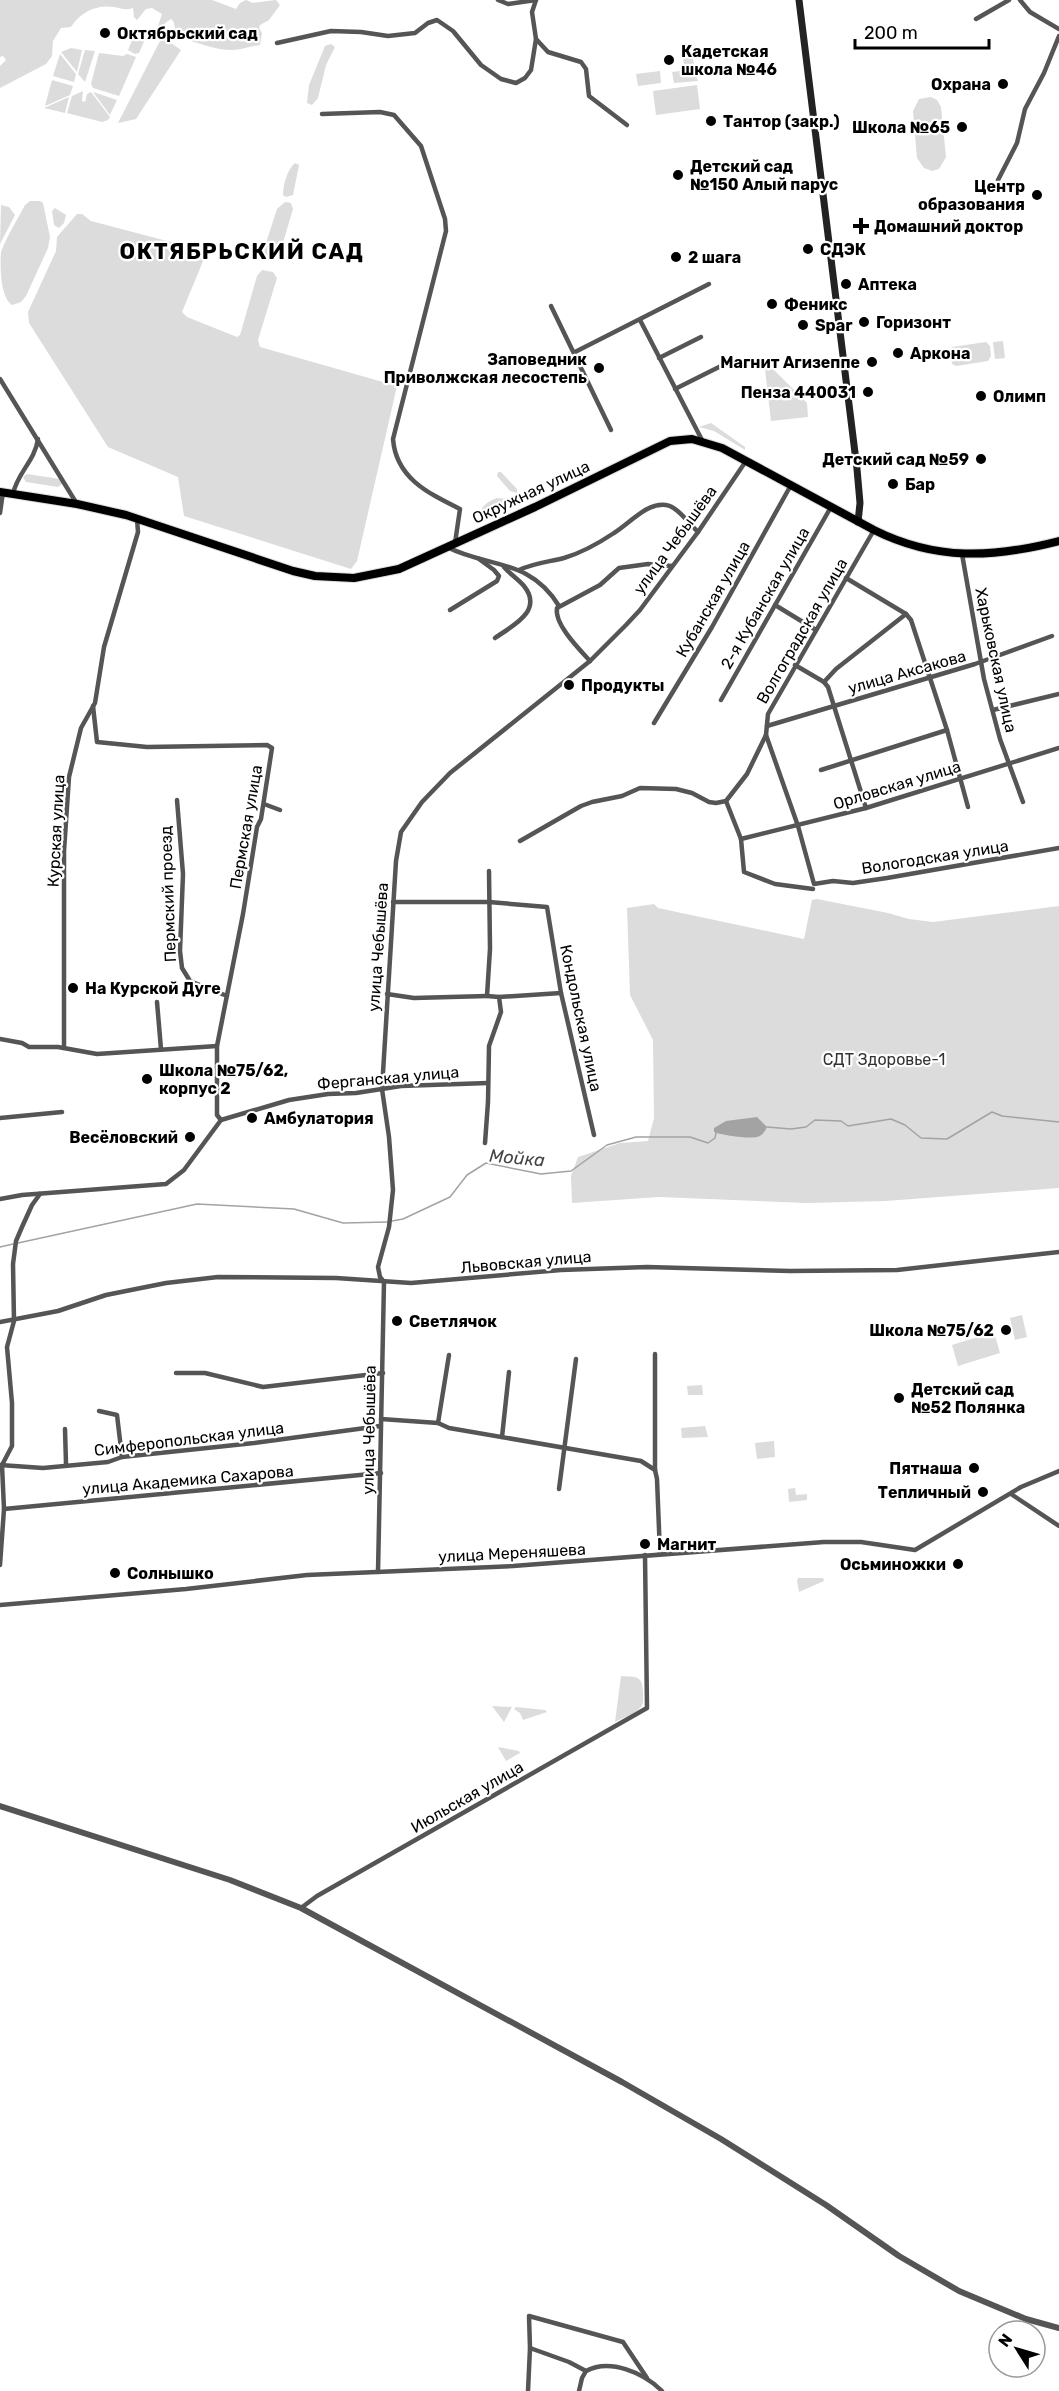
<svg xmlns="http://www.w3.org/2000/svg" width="1059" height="2391" viewBox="0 0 1059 2391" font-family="Rubik,sans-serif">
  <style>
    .green { fill: #dcdcdc }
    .water { fill: #a3a3a3 }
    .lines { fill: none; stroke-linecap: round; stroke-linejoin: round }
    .stream { stroke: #a3a3a3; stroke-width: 1.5 }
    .primary-casing { stroke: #dbdbdb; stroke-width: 10 }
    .minor { stroke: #555; stroke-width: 4.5 }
    .tertiary { stroke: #555; stroke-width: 6 }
    .secondary { stroke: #222; stroke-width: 7 }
    .primary { stroke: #000; stroke-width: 8 }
    .poi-dot { fill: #000; stroke: #fff; stroke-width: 2 }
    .labels { text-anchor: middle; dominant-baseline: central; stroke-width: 4.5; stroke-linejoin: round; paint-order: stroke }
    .poi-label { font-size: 16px; font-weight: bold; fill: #000; stroke: #fff; text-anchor: start }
    .street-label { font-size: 16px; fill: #000; stroke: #fff }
    .park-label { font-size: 16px; fill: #333; stroke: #fff }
    .water-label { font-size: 18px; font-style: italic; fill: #444; stroke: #fff }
    .district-label { font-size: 22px; font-weight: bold; letter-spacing: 1.5px; fill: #000; stroke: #fff }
  </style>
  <rect width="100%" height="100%" fill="#fff"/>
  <g class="green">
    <path d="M0 0H212L236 9 240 3 246 0 253 3 276 0 280 5 269 20 260 25 259 28 262 33 260 45C251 46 242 50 232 50 214 50 197 42 179 38 173 33 177 23 171 19L165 23 163 33 158 36 156 32 162 14 152 8 146 9 137 20 134 17 133 8C125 11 122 8 114 7 97 4 80 12 71 27L61 28 53 41 52 56 46 64 0 88V66L6 60 3 56 0 57Z"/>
    <polygon points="135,33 143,35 145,39 139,53 135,54 128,50"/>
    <polygon points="162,37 181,50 136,119 118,123"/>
    <polygon points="331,44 335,47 326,65 318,98 312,105 307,103 309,85 325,46"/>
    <polygon points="691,47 694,65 684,66 682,48"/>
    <polygon points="71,48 82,50 77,72 61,52"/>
    <polygon points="85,50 95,51 85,82 78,74"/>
    <polygon points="99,53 123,56 127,54 136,57 119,96 93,88 91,84"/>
    <polygon points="60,54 76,74 74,82 53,76"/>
    <polygon points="694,69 698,81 674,83 672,72"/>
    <polygon points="660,71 661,83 638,86 636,74"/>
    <polygon points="52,80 73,86 70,95 45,106"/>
    <polygon points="697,85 700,109 656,115 653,91"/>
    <polygon points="83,91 82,101 85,102 87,94 91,92 110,117 108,120 102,122 67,113 72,96"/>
    <polygon points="93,92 117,100 110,115"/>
    <polygon points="69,97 65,113 44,108"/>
    <polygon points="931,97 937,100 941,107 946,157 939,169 932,171 924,168 917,158 913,111 919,99"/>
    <path d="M295 163 299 165 293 195 286 197 283 195C283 185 287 170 295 163Z"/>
    <path d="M30 201H40L43 203 50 237 48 248 26 296 21 302 12 305C0 297 0 265 1 252 7 236 17 220 25 205Z"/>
    <polygon points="285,202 291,203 293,209 279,256 271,259 263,252 277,209"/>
    <polygon points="1,205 9,207 15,215 0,244"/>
    <polygon points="55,208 66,215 64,223 59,228 54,225 52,211"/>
    <polygon points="77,214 82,214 91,221 205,251 206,254 182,312 187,317 237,337 240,335 257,276 262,270 273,272 277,278 258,340 260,347 397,386 357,561 351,569 184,516 178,477 108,447 29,323 28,312 56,251 57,237"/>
    <polygon points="1003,341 1005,358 995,359 993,342"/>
    <polygon points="986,342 990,346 991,356 988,361 956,366 952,364 950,352 952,347"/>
    <polygon points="771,367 807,403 808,417 771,421 765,369"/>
    <polygon points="711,423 745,447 745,450 714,431 699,427"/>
    <polygon points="498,472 501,472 517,489 517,493 510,491 497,476"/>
    <polygon points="27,474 60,479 62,484 58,487 26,482 23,477"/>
    <path d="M497 498 509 499 518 505 480 523C476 510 486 502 497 498Z"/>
    <polygon points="817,899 888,913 909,919 933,922 1059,906 1059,1188 886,1201 806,1203 659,1197 572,1203 571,1176 578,1157 620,1143 648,1141 654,1118 653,1040 630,995 627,908 654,904 658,908 804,939 812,900"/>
    <polygon points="1022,1315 1027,1337 1015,1340 1010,1318"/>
    <polygon points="994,1332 1000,1353 958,1366 952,1345"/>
    <polygon points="702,1385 703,1395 688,1395 687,1386"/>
    <polygon points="705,1426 708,1437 682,1438 681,1428"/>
    <polygon points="774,1441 775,1457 757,1459 755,1443"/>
    <polygon points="795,1488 796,1495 807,1494 807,1500 789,1502 788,1489"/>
    <polygon points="798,1578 823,1578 824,1581 799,1592 797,1581"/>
    <path d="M621 1676C636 1677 643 1675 643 1693 643 1698 644 1703 641 1707 635 1714 623 1718 615 1722Z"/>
    <polygon points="492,1706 512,1707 504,1722"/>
    <polygon points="516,1707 545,1710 547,1712 523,1720 520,1713 514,1709"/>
    <polygon points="498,1747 519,1751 520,1753 506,1761"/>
  </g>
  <path class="water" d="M757 1117 767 1127C765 1131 763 1135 757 1137 748 1139 721 1135 714 1132V1128L726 1121Z"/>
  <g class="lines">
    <g class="stream">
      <polyline points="767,1127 791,1129 806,1127 815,1120 841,1121 848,1126 891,1119 905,1125 921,1138 947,1139 992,1112 1002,1116 1059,1122"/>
      <polyline points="392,1221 403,1219 450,1197 467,1175 486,1163 541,1174 571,1171 607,1145 636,1137 690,1137 708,1143 715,1138 716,1133"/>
      <polyline points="18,1243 197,1204 294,1209 343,1223 387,1222"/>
      <polyline points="0,1247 13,1244"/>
    </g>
    <g class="primary-casing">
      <path id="primary" d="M0 492 77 504 126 515 293 571 315 576 354 578 399 569 535 507 670 441 692 439 722 448 874 530C936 561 993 558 1059 541"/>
    </g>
    <g class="minor">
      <polyline points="498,0 508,4 536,0"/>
      <polyline points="1020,0 1030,12 1059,29"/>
      <polyline points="976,19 1009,0"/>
      <polyline points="536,39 548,52 581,62 586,69 589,96 627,125"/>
      <polyline points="277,43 331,31 361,32 388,36 415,33 428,23 437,20 453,31 481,65 501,79 516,83 525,78 531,70 536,39 532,12 536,0"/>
      <path d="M322 114 380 112 394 115 421 146 445 219 446 231 393 439C396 478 428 493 460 509L455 543"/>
      <polyline points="998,180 1017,143 1025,109 1044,73 1059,36"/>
      <polyline points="551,306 611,430"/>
      <polyline points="640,320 702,440"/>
      <polyline points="575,352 709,284"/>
      <polyline points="659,358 701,337"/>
      <polyline points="0,379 77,504"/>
      <polyline points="675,389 723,365"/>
      <path d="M13 494C17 473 35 461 38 439"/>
      <polyline points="0,513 3,492"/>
      <polyline points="874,530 768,714 766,735 798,826 814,884 833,881 853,883 887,878 1059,848"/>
      <path d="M447 547C488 568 530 558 559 606"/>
      <polyline points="962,554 984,679 1000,739 1023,802"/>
      <path d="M519 570C534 563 548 562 564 558 581 553 599 543 614 533 629 524 647 502 666 505 677 506 690 525 698 532"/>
      <polyline points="846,578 906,614 911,620 947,730 968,807"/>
      <polyline points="775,605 816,630"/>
      <polyline points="450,610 497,581 499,576 494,570 479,559"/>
      <path d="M495 638C512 626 544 611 524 586 518 579 510 574 504 567"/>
      <path d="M590 661C579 649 554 624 557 608L600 585 619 568 648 564 672 566"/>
      <polyline points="795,665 824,682 828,687 866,808"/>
      <polyline points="824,682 836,669 906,614"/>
      <polyline points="721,700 831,507"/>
      <polyline points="93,706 97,742 147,747 267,745 272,748 261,819 257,827 243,914 217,1046 217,1115 221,1120"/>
      <polyline points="993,710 1059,694"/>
      <polyline points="654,723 712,627 791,485"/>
      <polyline points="767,726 975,664 1052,636"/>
      <polyline points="821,770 947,730"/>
      <polyline points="177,800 183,874 180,951 182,968 190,981 227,996"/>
      <polyline points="726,801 741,839 744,872 775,884 813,889"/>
      <polyline points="264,804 280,810"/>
      <polyline points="741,839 866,808 1059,748"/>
      <polyline points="520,841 581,806 592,802 622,796 640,788 676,789 692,793 709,802 716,803 726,801 747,774 766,735"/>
      <polyline points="393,902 489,902 547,907 561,993 594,1135"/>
      <polyline points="387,994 414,998 487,996"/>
      <polyline points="499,997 561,993"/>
      <polyline points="157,1002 161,1049"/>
      <polyline points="0,1039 22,1043 29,1047 58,1047 97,1054 217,1046"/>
      <polyline points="64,1048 64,851 69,777 81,728 95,703 104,647 138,532 137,519"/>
      <polyline points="0,1118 62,1112"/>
      <polyline points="485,1143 488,1102 489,1046 501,1012 499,997 487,996 490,949 489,871"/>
      <polyline points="0,1199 22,1195 166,1184 184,1170 221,1120 289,1100 328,1094 356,1093 401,1086 488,1083"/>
      <polyline points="0,1322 58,1311 106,1295 166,1283 218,1277 336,1278 411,1283 561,1270 647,1267 790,1271 897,1270 1059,1252"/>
      <polyline points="655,1354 655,1470 657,1479 660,1554"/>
      <polyline points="176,1373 205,1373 263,1387 383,1373"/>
      <polyline points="99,1411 117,1415 122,1457"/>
      <polyline points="381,1419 438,1423 449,1428 641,1461 655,1470"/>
      <polyline points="438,1423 449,1355"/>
      <polyline points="65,1429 66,1464"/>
      <polyline points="502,1437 509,1372"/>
      <polyline points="0,1465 43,1468 108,1462 122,1457 254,1443 380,1426"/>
      <polyline points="559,1489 576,1359"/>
      <polyline points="1011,1494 1059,1526"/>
      <polyline points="4,1509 381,1473"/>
      <polyline points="0,1565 4,1509 2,1465 12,1446 12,1403 7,1347 14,1321 13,1264 16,1241 22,1227 32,1205 40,1194"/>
      <polyline points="378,1572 384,1282 380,1277 378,1267 389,1227 393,1190 389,1137 382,1089 396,861 401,832 422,802 450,773 590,661 626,625 640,610 698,532 746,461"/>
      <polyline points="0,1605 186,1589 307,1575 513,1566 824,1542 861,1542 915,1550 1021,1487 1059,1471"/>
      <polyline points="301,1908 317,1896 647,1708 645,1555"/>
      <polyline points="530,2348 529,2316 623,2342 647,2378"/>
      <path d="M528 2391 530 2348 569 2362 586 2371C610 2358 644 2373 662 2391"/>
      <polyline points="579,2391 582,2378 586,2371"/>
    </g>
    <polyline class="tertiary" points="0,1806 230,1880 301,1908 622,2082 721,2139 826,2205 899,2256 959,2291 1026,2319 1059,2328"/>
    <polyline class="secondary" points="799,0 857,469 860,503 858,522"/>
    <use href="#primary" class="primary"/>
  </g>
  <g class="poi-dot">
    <circle cx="105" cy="33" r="6"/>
    <circle cx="669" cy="60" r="6"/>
    <circle cx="1003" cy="84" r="6"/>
    <circle cx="711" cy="121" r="6"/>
    <circle cx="962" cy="127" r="6"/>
    <circle cx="678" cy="175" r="6"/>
    <circle cx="1037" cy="195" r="6"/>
    <path d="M858 217h6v6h6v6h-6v6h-6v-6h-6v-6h6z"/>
    <circle cx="808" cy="249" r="6"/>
    <circle cx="676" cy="257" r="6"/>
    <circle cx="846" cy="284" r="6"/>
    <circle cx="772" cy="304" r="6"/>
    <circle cx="864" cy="322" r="6"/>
    <circle cx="803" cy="325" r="6"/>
    <circle cx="898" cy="353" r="6"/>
    <circle cx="872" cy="362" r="6"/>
    <circle cx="599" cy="368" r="6"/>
    <circle cx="868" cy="392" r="6"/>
    <circle cx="981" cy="396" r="6"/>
    <circle cx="981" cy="459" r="6"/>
    <circle cx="893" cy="484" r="6"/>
    <circle cx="569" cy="685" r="6"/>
    <circle cx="73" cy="988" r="6"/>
    <circle cx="147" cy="1079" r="6"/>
    <circle cx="252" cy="1118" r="6"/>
    <circle cx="190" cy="1137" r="6"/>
    <circle cx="397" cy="1321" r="6"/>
    <circle cx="1006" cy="1330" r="6"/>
    <circle cx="899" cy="1398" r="6"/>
    <circle cx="974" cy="1468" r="6"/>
    <circle cx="983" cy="1492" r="6"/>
    <circle cx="645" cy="1544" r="6"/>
    <circle cx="958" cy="1564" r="6"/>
    <circle cx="115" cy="1573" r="6"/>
  </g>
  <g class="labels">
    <g class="poi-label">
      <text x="117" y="33">Октябрьский сад</text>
      <text x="681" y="51">Кадетская<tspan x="681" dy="18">школа №46</tspan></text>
      <text x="991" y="84" text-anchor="end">Охрана</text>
      <text x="723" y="121">Тантор (закр.)</text>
      <text x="950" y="127" text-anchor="end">Школа №65</text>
      <text x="690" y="166">Детский сад<tspan x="690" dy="18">№150 Алый парус</tspan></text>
      <text x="1025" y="186" text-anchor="end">Центр<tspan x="1025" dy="18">образования</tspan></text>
      <text x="874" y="226">Домашний доктор</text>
      <text x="820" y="249">СДЭК</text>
      <text x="688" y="257">2 шага</text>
      <text x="858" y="284">Аптека</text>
      <text x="784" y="304">Феникс</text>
      <text x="876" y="322">Горизонт</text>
      <text x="815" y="325">Spar</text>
      <text x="910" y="353">Аркона</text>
      <text x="587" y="359" text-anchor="end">Заповедник<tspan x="587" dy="18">Приволжская лесостепь</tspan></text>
      <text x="860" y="362" text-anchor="end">Магнит Агизеппе</text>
      <text x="856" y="392" text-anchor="end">Пенза 440031</text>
      <text x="993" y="396">Олимп</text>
      <text x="969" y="459" text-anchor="end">Детский сад №59</text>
      <text x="905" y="484">Бар</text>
      <text x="581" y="685">Продукты</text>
      <text x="85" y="988">На Курской Дуге</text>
      <text x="159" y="1070">Школа №75/62,<tspan x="159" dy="18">корпус 2</tspan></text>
      <text x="264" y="1118">Амбулатория</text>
      <text x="178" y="1137" text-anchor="end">Весёловский</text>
      <text x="409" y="1321">Светлячок</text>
      <text x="994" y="1330" text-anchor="end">Школа №75/62</text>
      <text x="911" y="1389">Детский сад<tspan x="911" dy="18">№52 Полянка</tspan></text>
      <text x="962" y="1468" text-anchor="end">Пятнаша</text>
      <text x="971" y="1492" text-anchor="end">Тепличный</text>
      <text x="657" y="1544">Магнит</text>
      <text x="946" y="1564" text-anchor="end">Осьминожки</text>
      <text x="127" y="1573">Солнышко</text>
    </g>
    <g class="street-label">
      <text transform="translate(531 492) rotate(-25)">Окружная улица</text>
      <text transform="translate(675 540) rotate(-54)">улица Чебышёва</text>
      <text transform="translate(765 598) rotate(-60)">2-я Кубанская улица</text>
      <text transform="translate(713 599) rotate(-60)">Кубанская улица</text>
      <text transform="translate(802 631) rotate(-60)">Волгоградская улица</text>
      <text transform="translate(996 660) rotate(78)">Харьковская улица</text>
      <text transform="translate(907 672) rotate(-16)">улица Аксакова</text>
      <text transform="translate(897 785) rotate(-17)">Орловская улица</text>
      <text transform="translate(246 827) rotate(-80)">Пермская улица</text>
      <text transform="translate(56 831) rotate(-87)">Курская улица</text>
      <text transform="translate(935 857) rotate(-9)">Вологодская улица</text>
      <text transform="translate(168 894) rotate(-92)">Пермский проезд</text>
      <text transform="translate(378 947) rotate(-86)">улица Чебышёва</text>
      <text transform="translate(581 1018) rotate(78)">Кондольская улица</text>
      <text transform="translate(388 1078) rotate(-5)">Ферганская улица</text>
      <text transform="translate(526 1262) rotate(-5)">Львовская улица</text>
      <text transform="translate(369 1430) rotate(-89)">улица Чебышёва</text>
      <text transform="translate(189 1439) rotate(-7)">Симферопольская улица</text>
      <text transform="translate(188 1480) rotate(-5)">улица Академика Сахарова</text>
      <text transform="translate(512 1553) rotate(-3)">улица Мереняшева</text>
      <text transform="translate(467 1797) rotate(-30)">Июльская улица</text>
    </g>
    <g class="park-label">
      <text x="884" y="1059">СДТ Здоровье-1</text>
    </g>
    <g class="water-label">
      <text transform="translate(517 1158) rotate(5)">Мойка</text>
    </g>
    <g class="district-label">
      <text x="242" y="251">ОКТЯБРЬСКИЙ САД</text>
    </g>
  </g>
  <g transform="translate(1017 2349) rotate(307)"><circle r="28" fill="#ffffff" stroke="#999999" stroke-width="1.5"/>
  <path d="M0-4.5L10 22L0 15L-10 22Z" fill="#000000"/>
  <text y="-9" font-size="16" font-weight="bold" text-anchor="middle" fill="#000000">N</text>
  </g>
  <path d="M855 39v9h134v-9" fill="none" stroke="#000000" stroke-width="3"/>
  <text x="864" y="39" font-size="18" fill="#000000" stroke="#ffffff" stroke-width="4.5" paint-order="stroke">200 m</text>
</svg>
